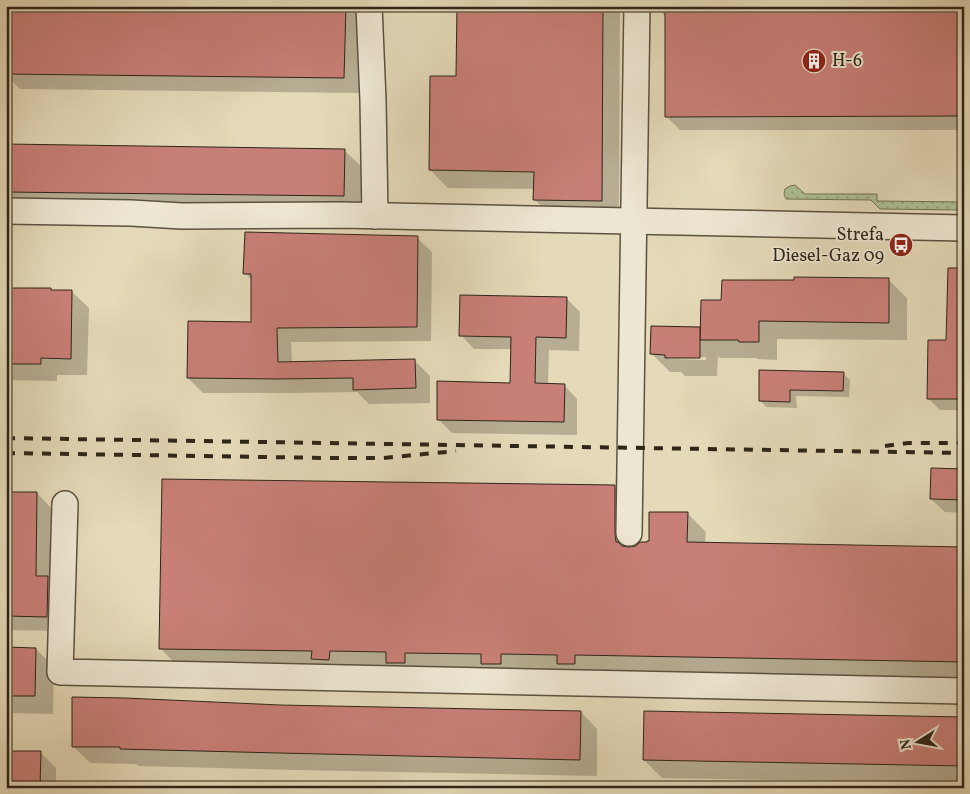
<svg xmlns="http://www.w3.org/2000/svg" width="970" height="794" viewBox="0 0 970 794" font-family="Vollkorn,serif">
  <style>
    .grass { fill: url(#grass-dots); stroke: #6e7256 }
    .shadow { fill: #0003; fill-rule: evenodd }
    .building { fill: #c87f77; stroke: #2e2518 }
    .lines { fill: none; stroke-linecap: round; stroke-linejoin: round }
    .minor-casing { stroke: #5c5240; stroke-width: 28 }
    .minor { stroke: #ede6d1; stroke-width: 25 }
    .rail { stroke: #2e2518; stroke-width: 4; stroke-dasharray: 9 9; stroke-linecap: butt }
    .labels { text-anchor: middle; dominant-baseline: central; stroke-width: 4; stroke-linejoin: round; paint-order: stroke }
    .poi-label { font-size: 18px; fill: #2e2518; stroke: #ede6d1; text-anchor: start }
  </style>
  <defs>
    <pattern id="grass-dots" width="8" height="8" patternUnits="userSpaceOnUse" patternTransform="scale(1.25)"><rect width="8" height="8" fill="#afc093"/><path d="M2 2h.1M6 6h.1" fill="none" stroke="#8f9c77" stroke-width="1.8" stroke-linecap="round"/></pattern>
  </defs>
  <rect width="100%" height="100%" fill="#e4d9b8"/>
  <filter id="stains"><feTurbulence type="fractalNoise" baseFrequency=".004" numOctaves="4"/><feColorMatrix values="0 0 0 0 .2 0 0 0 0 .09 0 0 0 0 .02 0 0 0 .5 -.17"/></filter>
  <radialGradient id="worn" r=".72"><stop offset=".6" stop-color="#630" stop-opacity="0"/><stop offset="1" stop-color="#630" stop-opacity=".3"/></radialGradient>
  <polygon class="grass" points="795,185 805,194 877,194 877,201 964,202 964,210 880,209 871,200 786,199 784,194 785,189 790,186"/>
  <g class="shadow">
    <polygon points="6,6 361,6 359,93 20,89 6,75"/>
    <polygon points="458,6 620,6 619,218 552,217 535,200 535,189 448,188 430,170 457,77"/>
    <polygon points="655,6 964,6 964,130 680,130 666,116 666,17"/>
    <polygon points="6,146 344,150 363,168 362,214 21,210 6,195"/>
    <polygon points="417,238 432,252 431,341 291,342 292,363 415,361 430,376 430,403 369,404 357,392 293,393 203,393 188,378 252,323 252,280 245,273"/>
    <polygon points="964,270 964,410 940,410 928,398 948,341"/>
    <path d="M889 280 907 298V340L777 339V360L758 359 757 358H720L718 356 717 376H685L681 372H670L652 354 700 328 701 330 723 301ZM668 357H706V360L668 359Z"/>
    <polygon points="6,289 51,289 52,291 71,291 89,308 87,375 57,375 57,381 6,380"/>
    <polygon points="566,298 580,312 579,351 549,350 548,385 564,385 577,399 577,435 452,433 438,419 511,384 512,349 474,349 461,335"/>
    <polygon points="760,371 843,373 850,380 849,397 796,396 797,408 766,407 760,400"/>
    <polygon points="964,470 964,513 945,512 931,499"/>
    <polygon points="615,487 633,505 632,548 648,543 688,514 706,532 705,543 964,548 964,679 178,666 160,648"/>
    <polygon points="6,493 37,493 51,508 50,580 62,631 6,630"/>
    <polygon points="6,648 36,649 54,667 53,714 6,713"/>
    <polygon points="280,706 581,712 597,729 597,776 297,770 138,766 136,764 90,763 73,746"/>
    <polygon points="964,718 964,783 662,778 644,760"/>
    <polygon points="41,753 56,768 56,788 6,788"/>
    <polygon points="140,782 204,784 207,788 140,788"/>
  </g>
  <g class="building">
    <polygon points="6,6 346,6 344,78 6,74"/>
    <polygon points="457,6 603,6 602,201 533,200 534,172 429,170 430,76 456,76"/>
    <polygon points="665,6 964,6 964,116 665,117"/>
    <polygon points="6,144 345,149 344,196 6,192"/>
    <polygon points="245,232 418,236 417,327 277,328 278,362 415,359 416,388 353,390 353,378 277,379 187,378 188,321 251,322 251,274 243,274"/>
    <polygon points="948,268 964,268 964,399 927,399 928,340 946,340"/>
    <polygon points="794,277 889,278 889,323 759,321 759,342 739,342 738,340 700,340 701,300 721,300 722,280 794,280"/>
    <polygon points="6,288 51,288 51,290 72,290 71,359 41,358 41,364 6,364"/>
    <polygon points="460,295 567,297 566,338 536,337 535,383 565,384 564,422 437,420 437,381 510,383 511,337 459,336"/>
    <polygon points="651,326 700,327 700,358 665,358 665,355 650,354"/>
    <polygon points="759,370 844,372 843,391 790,390 790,402 759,401"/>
    <polygon points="931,468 964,469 964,500 930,499"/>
    <polygon points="162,479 615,485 615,533 616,542 618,542 622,546 628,547 636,546 640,542 647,542 647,541 649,541 649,512 688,512 687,542 964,547 964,662 575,655 575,664 557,664 557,655 501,654 501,664 481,664 481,654 405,653 405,663 386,663 386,652 330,651 329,660 311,659 312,651 159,649"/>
    <polygon points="6,492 37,492 36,576 48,576 47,617 6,616"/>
    <polygon points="6,647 36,648 35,696 6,696"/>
    <polygon points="72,697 125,698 280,705 581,711 580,760 279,753 120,749 120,747 72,747"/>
    <polygon points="644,711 964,717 964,766 643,760"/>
    <polygon points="6,751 41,751 40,788 6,788"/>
  </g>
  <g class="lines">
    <g class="minor-casing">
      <g id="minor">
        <polyline points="369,6 373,100 375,216"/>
        <polyline points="6,211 131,213 182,216 341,215 964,228"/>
        <polyline points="65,504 60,672 964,691"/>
        <polyline points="629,533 637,6"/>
      </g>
    </g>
    <use href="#minor" class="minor"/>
    <g class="rail">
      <polyline points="6,438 964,453"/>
      <polyline points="885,446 908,443 964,443"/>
      <polyline points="6,453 329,458 383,458 456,451"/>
    </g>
  </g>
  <defs>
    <g id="building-disc" transform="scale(1.25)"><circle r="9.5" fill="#8f2418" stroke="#ede6d1"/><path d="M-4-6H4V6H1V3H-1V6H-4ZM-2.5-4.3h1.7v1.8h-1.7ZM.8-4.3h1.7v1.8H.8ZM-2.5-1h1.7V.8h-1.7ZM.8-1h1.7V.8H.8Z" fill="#fff"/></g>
    <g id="bus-disc" transform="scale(1.25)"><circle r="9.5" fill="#8f2418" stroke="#ede6d1"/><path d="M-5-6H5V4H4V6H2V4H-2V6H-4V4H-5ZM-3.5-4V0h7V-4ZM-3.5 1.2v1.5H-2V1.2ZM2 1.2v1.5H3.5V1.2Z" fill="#fff"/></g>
  </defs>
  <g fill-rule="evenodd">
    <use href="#building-disc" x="814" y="61"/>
    <use href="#bus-disc" x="901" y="245"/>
  </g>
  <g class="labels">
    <g class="poi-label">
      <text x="832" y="61">H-6</text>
      <text x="884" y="235" text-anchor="end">Strefa<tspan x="884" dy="21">Diesel-Gaz 09</tspan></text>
    </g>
  </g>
  <rect width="970" height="794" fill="none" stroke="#e4d9b8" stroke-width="25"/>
  <rect x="8" y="8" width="955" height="779" fill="none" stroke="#2e2518" stroke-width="2.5"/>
  <rect x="12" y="12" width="945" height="769" fill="none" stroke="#2e2518"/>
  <g transform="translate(918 742) rotate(259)" stroke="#ede6d1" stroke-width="4" paint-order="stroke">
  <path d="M0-4L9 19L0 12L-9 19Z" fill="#2e2518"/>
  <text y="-8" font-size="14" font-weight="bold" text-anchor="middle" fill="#2e2518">N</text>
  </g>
  <rect width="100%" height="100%" filter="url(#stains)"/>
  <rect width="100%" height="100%" fill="url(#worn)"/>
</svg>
